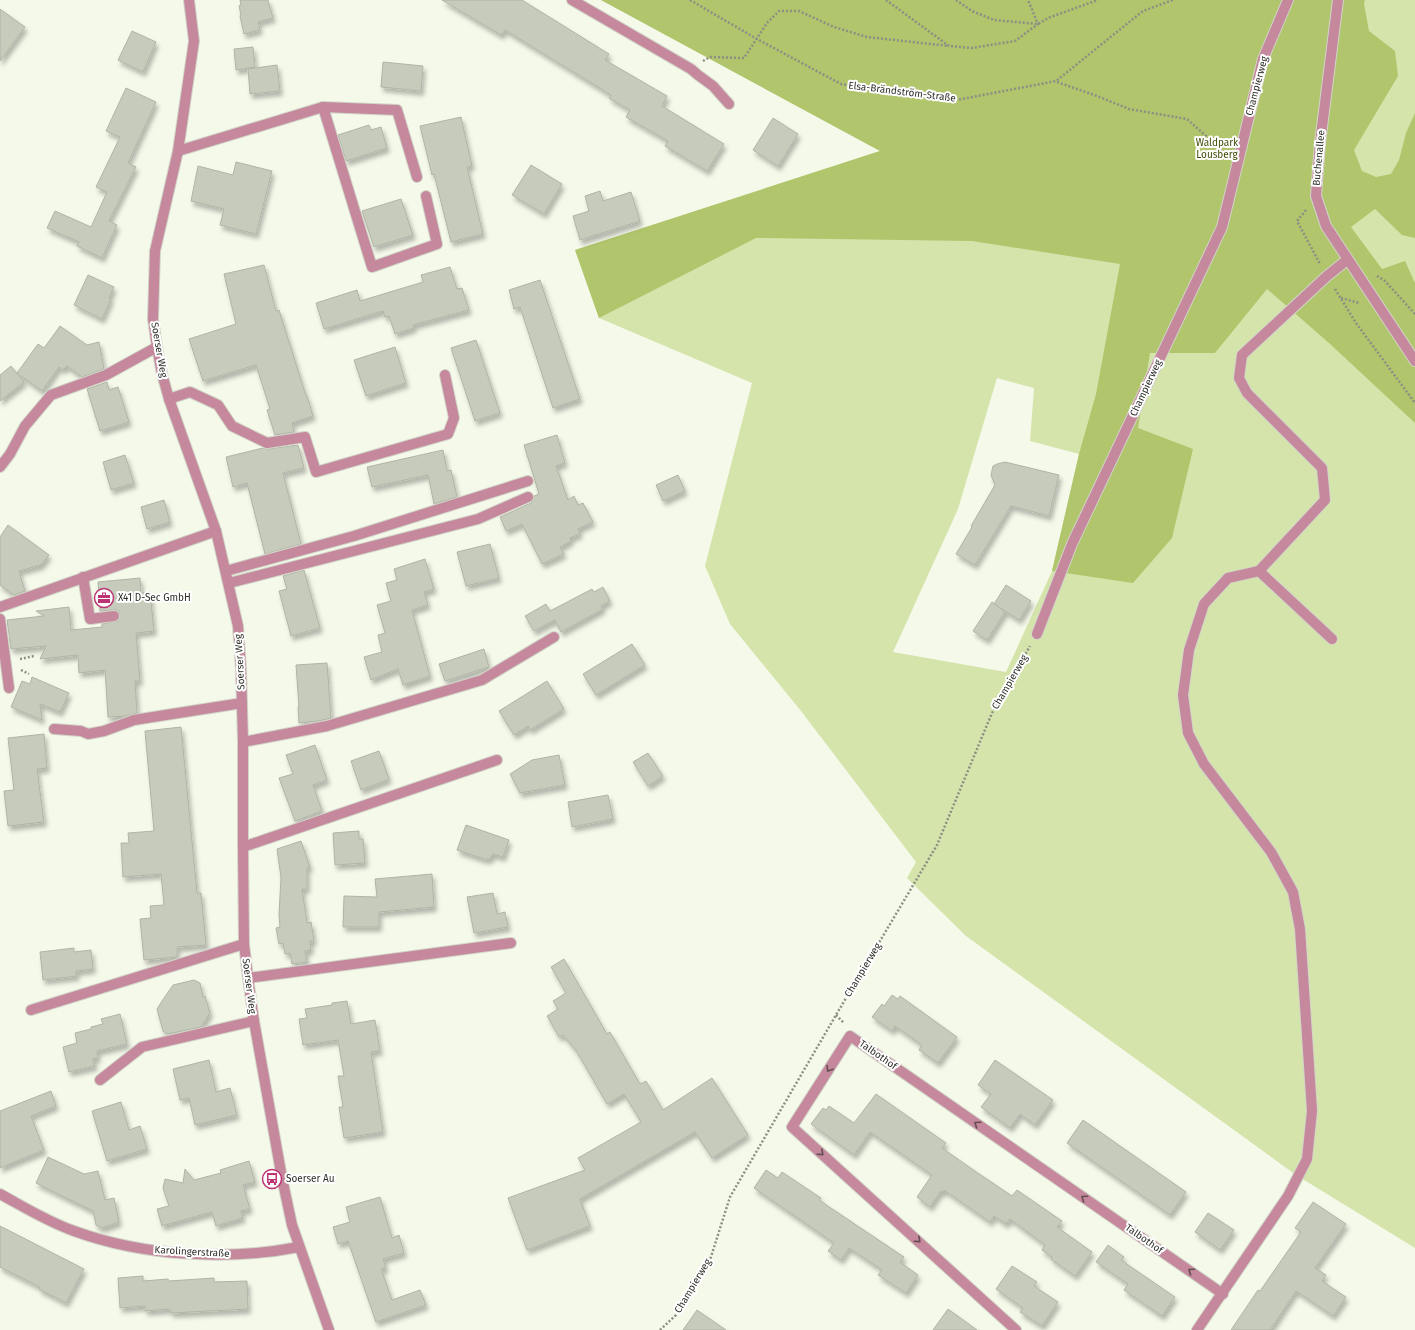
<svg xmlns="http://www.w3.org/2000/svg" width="1415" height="1330" viewBox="0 0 1415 1330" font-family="'Fira Sans',sans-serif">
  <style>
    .green { fill: #d5e4ab; fill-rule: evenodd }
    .forest { fill: #b0c56c }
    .building { fill: #c6cbbc; stroke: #b0b4a6; filter: url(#shadow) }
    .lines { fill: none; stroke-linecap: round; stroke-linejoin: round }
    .minor-casing { stroke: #d1d5c7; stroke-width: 12 }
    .path { stroke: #8c8f84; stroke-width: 2.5; stroke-dasharray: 2 2; stroke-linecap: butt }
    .minor { stroke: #c5889d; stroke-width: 10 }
    .oneway { stroke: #644f52 }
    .labels { text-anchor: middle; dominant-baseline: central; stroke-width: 4; stroke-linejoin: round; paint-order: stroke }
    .street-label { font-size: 10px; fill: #2f302a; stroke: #fff }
    .park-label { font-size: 10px; fill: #3e4a05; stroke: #fff }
    .poi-label { font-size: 10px; fill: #2f302a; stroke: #fff; text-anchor: start }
  </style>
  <defs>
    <filter id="shadow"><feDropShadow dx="2.5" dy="4.5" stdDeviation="2" flood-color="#0004"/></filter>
  </defs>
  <rect width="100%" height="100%" fill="#f5f9ea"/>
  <path class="green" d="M601 0H1415V1248L1296 1175 966 936 907 878 916 862 801 711 730 624 705 566 752 383 599 318 575 250 880 151ZM997 378 1034 388 1030 441 1079 454 1052 571 1006 672 893 652 958 509Z"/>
  <polygon class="forest" points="601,0 1365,0 1364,4 1369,31 1395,51 1398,76 1354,150 1362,171 1376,177 1391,174 1399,160 1406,133 1415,113 1415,238 1402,235 1375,209 1351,227 1382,269 1405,261 1415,283 1415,423 1329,343 1267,289 1215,353 1150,353 1138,428 1193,449 1172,538 1133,583 1052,571 1079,454 1096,394 1120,264 972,241 756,238 599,318 575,250 880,151"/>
  <g class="building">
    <polygon points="240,0 268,0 273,18 258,22 260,30 244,34 240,16 241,15 239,6 241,5"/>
    <polygon points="442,0 522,0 609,54 605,60 667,96 662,106 724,144 707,171 665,146 668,141 626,117 630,110 609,98 611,95 505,30 501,35"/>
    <polygon points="0,9 25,27 0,61"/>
    <polygon points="132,31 156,42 143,72 118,60"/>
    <polygon points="253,47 255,67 236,70 234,49"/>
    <polygon points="383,62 423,66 421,91 381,87"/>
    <polygon points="277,65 280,91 250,94 248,69"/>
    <polygon points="126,88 156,102 128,163 136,167 109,221 117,225 102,258 77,246 79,242 47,228 55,211 91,227 107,192 96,187 120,137 106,131"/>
    <polygon points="461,117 472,166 467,167 483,234 451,242 434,174 432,175 420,126"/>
    <polygon points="773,118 798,134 778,166 753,150"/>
    <polygon points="369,125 371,130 381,127 387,148 346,161 338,135"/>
    <polygon points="236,162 272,171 256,234 220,225 224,209 191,201 198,166 233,175"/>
    <polygon points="531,165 562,184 544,214 512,195"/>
    <polygon points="600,191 603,201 631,192 640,221 580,240 573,216 589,211 585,196"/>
    <polygon points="401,199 413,235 374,247 362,211"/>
    <polygon points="264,265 276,311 279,310 306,396 307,396 313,416 292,423 294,432 275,435 267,410 270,409 256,365 203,381 189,339 236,324 224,274"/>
    <polygon points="450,267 457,289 462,288 469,310 413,325 414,328 395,334 389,316 385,317 383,311 324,329 316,303 357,290 360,301 423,282 421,275"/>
    <polygon points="88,275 114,287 109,298 111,299 102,319 74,305"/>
    <polygon points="540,280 580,399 553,408 520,307 514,309 509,290"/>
    <polygon points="60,326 87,345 99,342 104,369 82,377 67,366 63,370 59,367 42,391 17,373 38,344 44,348"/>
    <polygon points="476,340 500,413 475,421 451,348"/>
    <polygon points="395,347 406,383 366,396 354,360"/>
    <polygon points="11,366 24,382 0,401 0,375"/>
    <polygon points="107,382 109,390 118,387 129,422 100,431 87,389"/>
    <polygon points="557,435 565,463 556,466 568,500 574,496 578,505 583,503 593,522 578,529 580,534 570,538 571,541 560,547 564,554 542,564 522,524 506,531 500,517 531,503 533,500 534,496 539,494 524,445"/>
    <polygon points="298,445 304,468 283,473 301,544 265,554 247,483 233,487 226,457 263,448 268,449"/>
    <polygon points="443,450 447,471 451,470 457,497 434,504 428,475 372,487 367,467"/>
    <polygon points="125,455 134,483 111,490 103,462"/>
    <polygon points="1005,462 1059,475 1049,516 1011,506 975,565 956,554 972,527 971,526 995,485 991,475 993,466 997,464"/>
    <polygon points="678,475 685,491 663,501 656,485"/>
    <polygon points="164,500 170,522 147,529 141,507"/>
    <polygon points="8,525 49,555 41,565 19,571 25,591 14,595 0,585 0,537"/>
    <polygon points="490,544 499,578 466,586 457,552"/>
    <polygon points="425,559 434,589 424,592 428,605 412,610 430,676 403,685 398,669 371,680 364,657 382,652 378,635 385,633 377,605 391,601 386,583 397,580 394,569"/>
    <polygon points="304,570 320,628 291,636 279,591 287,589 283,576"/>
    <polygon points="140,578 141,593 150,592 154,631 136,633 140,681 135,681 137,713 126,716 108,717 105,670 79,673 78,655 40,659 46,646 11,649 7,620 44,616 36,611 69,607 71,630 102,627 102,624 118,621 120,616 119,612 116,610 100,611 98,582"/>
    <polygon points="1006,585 1031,601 1019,620 994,604"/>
    <polygon points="603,587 610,601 601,606 603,609 561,632 555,620 534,631 525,616 546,604 550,611 592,589 594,592"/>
    <polygon points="992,602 1005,612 987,640 973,631"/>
    <polygon points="632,644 645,665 596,695 583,674"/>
    <polygon points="484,649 489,667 445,681 439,664"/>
    <polygon points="327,663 331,718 318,721 299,723 298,707 299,707 296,665"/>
    <polygon points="32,677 69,693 60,712 40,704 42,720 11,707 22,681 30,684"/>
    <polygon points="547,681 564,709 530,730 528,726 514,735 499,711"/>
    <polygon points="181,727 197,893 201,893 206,945 177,947 177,957 144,960 140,919 151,918 150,906 164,905 161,874 123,877 121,843 129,843 128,833 154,831 145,731"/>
    <polygon points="44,734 47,768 37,769 44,822 8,826 4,791 14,790 8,738"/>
    <polygon points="315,745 327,780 313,785 322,811 295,821 279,778 293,774 286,755"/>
    <polygon points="379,751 389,779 361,790 351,761"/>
    <polygon points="648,753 663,776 648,786 633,762"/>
    <polygon points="559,755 565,785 520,793 510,774 532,760"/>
    <polygon points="608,795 613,819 572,827 568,802"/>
    <polygon points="466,825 509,840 503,857 493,854 490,859 484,859 457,850"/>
    <polygon points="359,831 359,839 363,839 365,863 335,865 333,833"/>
    <polygon points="301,841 310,867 307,868 307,889 302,889 307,923 311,922 314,941 310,941 311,950 305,951 307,962 292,964 290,953 285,954 283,943 279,944 276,928 280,927 279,915 281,877 277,849"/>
    <polygon points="432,874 434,907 379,912 379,927 343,927 344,896 377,897 375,879"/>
    <polygon points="493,893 497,914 505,912 508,927 474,933 467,897"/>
    <polygon points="74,948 74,952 91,950 93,969 76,971 77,976 43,980 40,952"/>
    <polygon points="564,959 607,1034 610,1032 640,1084 646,1081 663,1110 712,1078 748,1135 712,1158 695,1132 580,1199 590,1226 527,1250 508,1198 585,1170 578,1158 641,1122 624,1094 607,1104 577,1052 563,1035 559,1037 547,1016 558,1009 553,1001 566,993 551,967"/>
    <polygon points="194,980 200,983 203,997 205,996 210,1013 201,1027 168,1034 163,1031 157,1009 162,1001 173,985"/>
    <polygon points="892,995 898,999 900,996 957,1037 938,1063 919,1050 922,1045 895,1026 892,1031 872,1017 882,1004 884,1006"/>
    <polygon points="347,1001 351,1024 375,1020 380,1051 371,1052 383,1132 344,1138 339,1107 343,1107 338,1076 344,1076 338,1040 303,1045 299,1019 307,1018 305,1009 332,1005 332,1003"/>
    <polygon points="120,1014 127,1044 97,1051 98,1058 93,1059 95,1066 69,1072 63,1047 77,1043 75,1033 91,1029 91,1027 103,1024 101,1019"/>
    <polygon points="209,1060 216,1092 230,1088 237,1115 195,1125 189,1098 180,1100 173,1069"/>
    <polygon points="995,1060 1053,1100 1035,1125 1020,1114 1010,1128 981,1107 991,1094 978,1085"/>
    <polygon points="51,1091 56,1106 31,1116 44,1150 0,1168 0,1111"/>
    <polygon points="876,1094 946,1143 942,1148 975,1171 1012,1196 1017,1190 1062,1221 1057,1227 1092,1252 1075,1276 1051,1259 1052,1257 1042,1250 1045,1245 1010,1219 1006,1224 994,1216 990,1222 944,1190 943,1193 941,1191 930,1207 917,1197 932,1175 870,1132 854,1155 811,1124 823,1108 826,1110 829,1106 854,1123"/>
    <polygon points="121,1102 129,1130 140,1126 147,1149 107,1161 92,1111"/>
    <polygon points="1083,1120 1186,1192 1170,1215 1067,1143"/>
    <polygon points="48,1157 84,1174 98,1171 105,1200 114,1198 119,1222 102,1228 96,1225 93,1211 36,1183"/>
    <polygon points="249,1161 255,1182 243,1185 250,1209 241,1211 243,1218 216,1226 212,1212 162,1226 157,1209 169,1206 163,1188 165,1179 183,1183 185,1169 194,1180 221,1173 220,1170"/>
    <polygon points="766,1170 778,1178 782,1172 821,1198 819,1200 904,1257 900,1262 918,1275 906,1293 878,1275 882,1270 849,1248 841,1260 828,1251 834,1243 754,1188"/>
    <polygon points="380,1197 392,1238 399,1235 404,1253 383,1259 386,1268 381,1269 392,1300 420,1290 426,1305 376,1322 348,1241 338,1244 333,1227 350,1222 346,1207"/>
    <polygon points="1313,1202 1346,1224 1315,1268 1326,1275 1322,1281 1346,1297 1333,1316 1296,1291 1270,1330 1231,1330 1258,1290 1260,1291 1301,1232 1295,1228"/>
    <polygon points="1208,1213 1234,1230 1220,1250 1195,1232"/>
    <polygon points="0,1226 84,1269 66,1303 39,1289 40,1287 0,1267"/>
    <polygon points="1108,1245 1124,1257 1121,1260 1175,1297 1162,1316 1124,1290 1128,1284 1096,1262"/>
    <polygon points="1012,1266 1037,1282 1034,1286 1058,1302 1042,1326 1020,1312 1023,1308 996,1289"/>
    <polygon points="143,1276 143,1281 168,1279 169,1281 214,1278 214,1282 247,1281 248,1309 171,1313 170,1309 145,1311 145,1306 120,1308 118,1278"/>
    <polygon points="948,1309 977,1330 933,1330"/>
    <polygon points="697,1310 726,1330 683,1330"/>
  </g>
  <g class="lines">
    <g class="minor-casing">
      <g id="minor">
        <polyline points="189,0 194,41 178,151 155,251 153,319 157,347 162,374 169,399 216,531 238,626 241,669 243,742 243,847 244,944 248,978 254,1021 282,1178 292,1225 329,1330"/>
        <polyline points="572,0 691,69 698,75 713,86 729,104"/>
        <polyline points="1338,0 1320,143 1316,196 1326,226 1415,361"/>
        <polyline points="323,107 372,267 437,244 426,196"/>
        <polyline points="178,151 323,107 397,110 417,177"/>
        <polyline points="169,399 190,392 218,405 232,426 267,443 305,437 316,472 448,434 454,418 445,375"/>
        <polyline points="0,467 10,454 25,426 51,395 106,375 157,347"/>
        <polyline points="226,571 354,536 528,481"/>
        <polyline points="1259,571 1332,639"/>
        <polyline points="83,577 90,619 114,616"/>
        <polyline points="229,583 478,519 528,497"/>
        <polyline points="0,607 216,531"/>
        <polyline points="0,619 9,688"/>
        <polyline points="1037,634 1072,544 1222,227 1263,59 1288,0"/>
        <polyline points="54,729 81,731 88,734 104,731 134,720 242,703"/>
        <polyline points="243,742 327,726 482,680 554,637"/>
        <polyline points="243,847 497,760"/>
        <polyline points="248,978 511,943"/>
        <polyline points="31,1010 244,944"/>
        <polyline points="100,1080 142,1047 254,1021"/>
        <path d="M0 1194C24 1207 48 1222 74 1231 143 1256 227 1261 299 1247"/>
        <polyline points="1016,1330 792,1127 850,1036 1223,1294"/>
        <polyline points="1197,1330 1288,1196 1307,1159 1312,1111 1300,929 1293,892 1271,852 1204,764 1188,733 1183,695 1189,650 1204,604 1228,578 1259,571 1325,500 1322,468 1247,393 1239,378 1242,355 1327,276 1347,260"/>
      </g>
    </g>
    <g class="path">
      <polyline points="690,0 757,39 841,84 957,100 1056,81 1143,11 1173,0"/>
      <polyline points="886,0 949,46 972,48 1015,41 1038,24 1028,0"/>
      <polyline points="956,0 972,11 994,20 1038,24 1048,18 1098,0"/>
      <polyline points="703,61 710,57 744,58 767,23 779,11 799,11 834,27 867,37 949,46"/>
      <polyline points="1057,82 1097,96 1129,109 1187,119 1225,153"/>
      <polyline points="1306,210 1297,221 1320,264"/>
      <polyline points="1377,276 1385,281 1415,314"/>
      <polyline points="1335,289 1356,323 1415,403"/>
      <polyline points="1341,298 1359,303"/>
      <polyline points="20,659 34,656"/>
      <polyline points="21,670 29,674"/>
      <polyline points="836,1015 844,1023"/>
      <polyline points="660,1330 676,1315 710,1260 730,1197 836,1015 937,845 992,713 1030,646"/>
    </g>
    <use href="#minor" class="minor"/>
  </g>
  <defs><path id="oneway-chevron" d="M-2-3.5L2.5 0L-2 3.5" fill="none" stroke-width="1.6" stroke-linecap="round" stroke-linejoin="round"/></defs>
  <g class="oneway">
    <use href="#oneway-chevron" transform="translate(829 1069) rotate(122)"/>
    <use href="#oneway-chevron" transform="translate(977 1124) rotate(-145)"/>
    <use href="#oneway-chevron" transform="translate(821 1153) rotate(42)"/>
    <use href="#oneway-chevron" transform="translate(1084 1198) rotate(-145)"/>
    <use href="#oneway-chevron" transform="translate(918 1240) rotate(42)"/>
    <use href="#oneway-chevron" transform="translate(1191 1271) rotate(-145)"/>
  </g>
  <defs>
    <g id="office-ring" transform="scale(1)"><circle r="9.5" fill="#fff" stroke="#bc3473" stroke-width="1.5"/><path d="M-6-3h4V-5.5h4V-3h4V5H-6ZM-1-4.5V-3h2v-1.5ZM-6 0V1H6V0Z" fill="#bc3473"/></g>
    <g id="bus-ring" transform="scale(1)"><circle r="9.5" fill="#fff" stroke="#bc3473" stroke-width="1.5"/><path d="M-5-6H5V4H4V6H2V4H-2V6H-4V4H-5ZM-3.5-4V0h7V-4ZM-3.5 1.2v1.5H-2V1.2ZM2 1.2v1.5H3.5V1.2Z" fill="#bc3473"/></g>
  </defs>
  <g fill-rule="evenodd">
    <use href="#office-ring" x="104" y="598"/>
    <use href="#bus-ring" x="272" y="1179"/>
  </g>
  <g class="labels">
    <g class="street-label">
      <text transform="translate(1257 86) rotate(-75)">Champierweg</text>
      <text transform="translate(902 92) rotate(7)">Elsa-Brändström-Straße</text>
      <text transform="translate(1319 158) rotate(-85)">Buchenallee</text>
      <text transform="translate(159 350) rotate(80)">Soerser Weg</text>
      <text transform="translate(1146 388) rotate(-65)">Champierweg</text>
      <text transform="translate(240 662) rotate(-93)">Soerser Weg</text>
      <text transform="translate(1010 682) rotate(-60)">Champierweg</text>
      <text transform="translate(863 970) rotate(-59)">Champierweg</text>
      <text transform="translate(249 986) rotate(83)">Soerser Weg</text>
      <text transform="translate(878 1055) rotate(35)">Talbothof</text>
      <text transform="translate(1144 1239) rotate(35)">Talbothof</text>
      <text transform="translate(192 1252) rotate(3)">Karolingerstraße</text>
      <text transform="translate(693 1286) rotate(-59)">Champierweg</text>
    </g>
    <g class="park-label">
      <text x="1217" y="143">Waldpark<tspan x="1217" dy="12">Lousberg</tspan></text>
    </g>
    <g class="poi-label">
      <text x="118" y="598">X41 D-Sec GmbH</text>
      <text x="286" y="1179">Soerser Au</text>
    </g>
  </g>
</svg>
